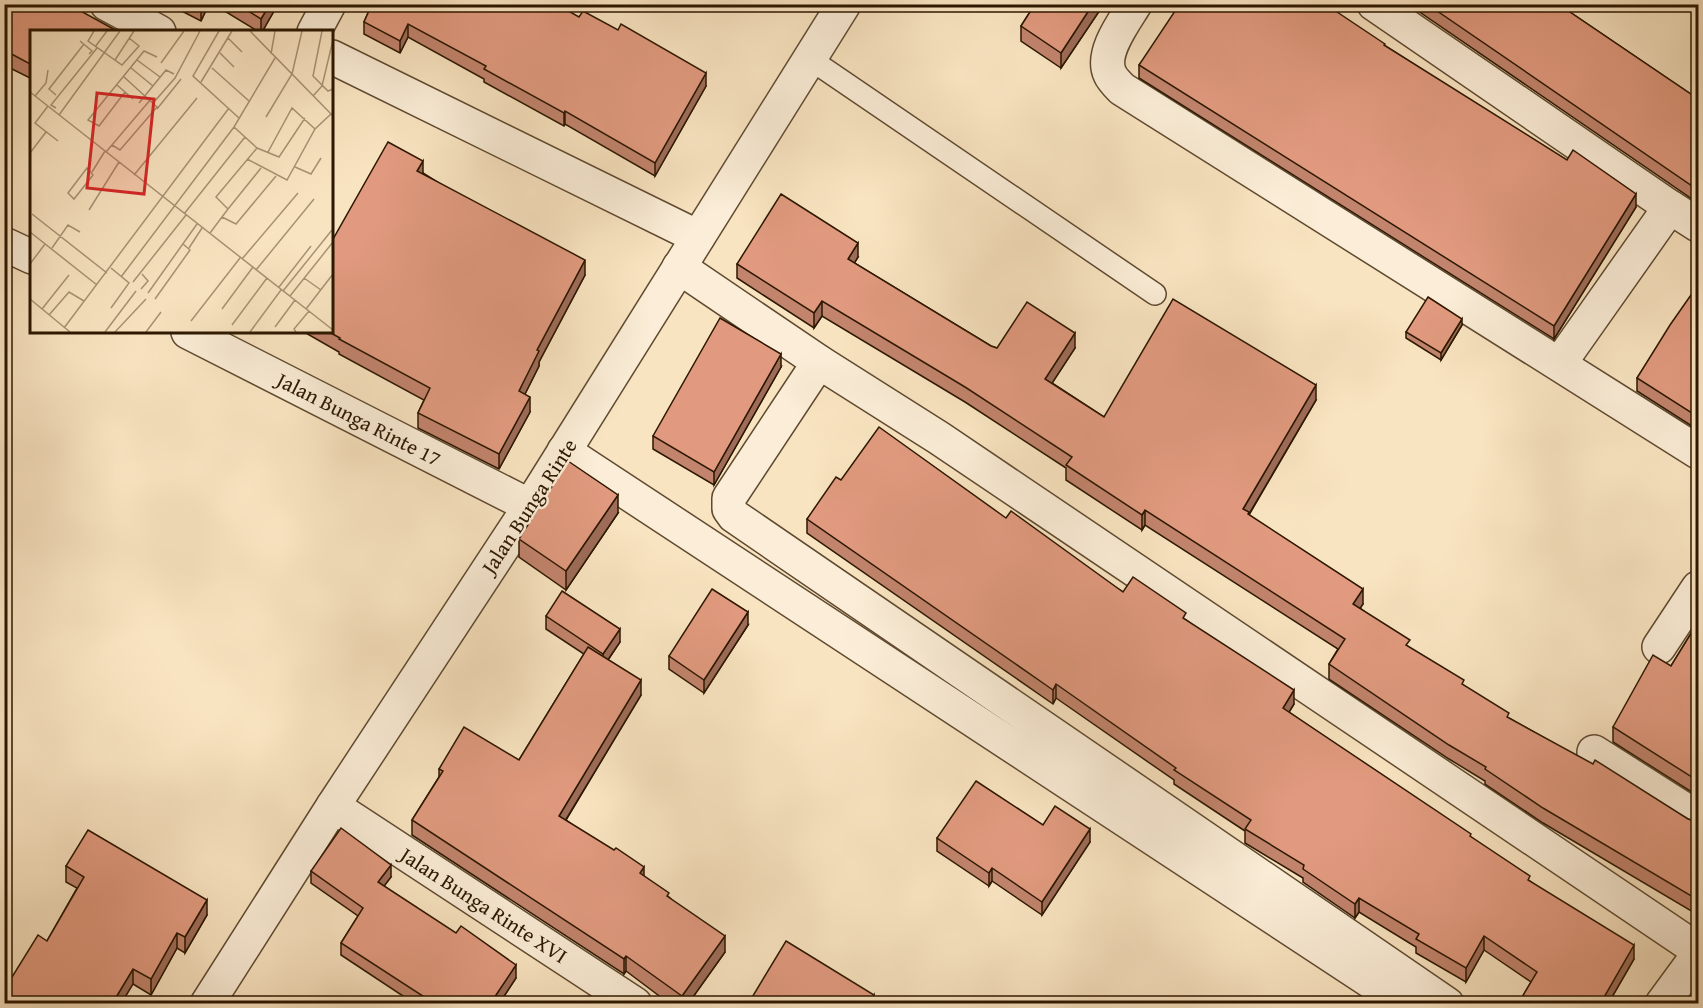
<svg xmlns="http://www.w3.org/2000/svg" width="1703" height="1008" viewBox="0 0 1703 1008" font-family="'Gentium Book Plus',serif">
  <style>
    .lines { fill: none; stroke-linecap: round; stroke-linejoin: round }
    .service-casing { stroke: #5f4a30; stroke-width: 24 }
    .minor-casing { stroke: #5f4a30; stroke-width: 36 }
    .tertiary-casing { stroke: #5f4a30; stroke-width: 36 }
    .service { stroke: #fbedd7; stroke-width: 21 }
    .minor { stroke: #fbedd7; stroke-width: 33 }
    .tertiary { stroke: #fbedd7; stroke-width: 33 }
    .wall { fill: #c2846d; stroke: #2c1700; stroke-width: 1.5 }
    .shaded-wall { fill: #9e6c59; stroke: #2c1700; stroke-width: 1.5 }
    .building { fill: #e19a7f; stroke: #2c1700; stroke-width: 1.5 }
    .labels { text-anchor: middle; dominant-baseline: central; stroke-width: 5; stroke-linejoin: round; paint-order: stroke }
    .street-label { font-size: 21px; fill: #2c1700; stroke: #fbedd7 }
    .inset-road { fill: none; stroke: #a79274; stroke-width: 1.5 }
    .view { fill: #d62828; fill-opacity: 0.15; stroke: #d62828; stroke-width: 3 }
    .inset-edge { fill: none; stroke: #2c1700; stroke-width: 3 }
  </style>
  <rect width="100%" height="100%" fill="#f9e4c1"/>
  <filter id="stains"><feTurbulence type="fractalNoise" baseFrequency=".00333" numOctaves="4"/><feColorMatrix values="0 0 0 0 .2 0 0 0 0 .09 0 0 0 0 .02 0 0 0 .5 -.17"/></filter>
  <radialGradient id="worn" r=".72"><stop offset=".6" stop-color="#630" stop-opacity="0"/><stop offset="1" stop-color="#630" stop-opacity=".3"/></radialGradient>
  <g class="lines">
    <g class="service-casing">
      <polyline id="service" points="810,59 1155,294"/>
    </g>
    <g class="minor-casing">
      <g id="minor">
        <polyline points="107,4 159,32"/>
        <path d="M1135 4C1124 22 1100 53 1110 74 1112 79 1118 85 1122 89L1698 452"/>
        <polyline points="1374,4 1670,207 1698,225"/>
        <polyline points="314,32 329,4"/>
        <polyline points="332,57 698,237"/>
        <polyline points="4,244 32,257"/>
        <polyline points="679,267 819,362 939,438 1698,950"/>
        <polyline points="188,332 530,506"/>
        <polyline points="819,362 729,498 729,509 734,516 1447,1004"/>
        <polyline points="1560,363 1670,207"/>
        <polyline points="564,451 1405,1004"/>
        <polyline points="1659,647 1698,588"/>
        <polyline points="1594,752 1698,818"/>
        <polyline points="333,806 635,1004"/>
        <polyline points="1662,1004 1698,955"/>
      </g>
    </g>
    <g class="tertiary-casing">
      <polyline id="tertiary" points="207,1004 333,806 530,506 844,4"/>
    </g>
    <use href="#service" class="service"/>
    <use href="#minor" class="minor"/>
    <use href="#tertiary" class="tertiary"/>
  </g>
  <g class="wall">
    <polygon points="4,4 32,32 32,79 4,65"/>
    <polygon points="168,4 209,4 201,21"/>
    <polygon points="213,4 278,4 262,32 259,32"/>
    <polygon points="372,4 706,86 655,176 565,124 564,126 484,82 484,79 408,37 400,53 364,34 364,22"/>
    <polygon points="1035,4 1104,4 1061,68 1021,41 1021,26"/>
    <polygon points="1408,4 1558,4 1698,99 1698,203"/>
    <polygon points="1182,11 1385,46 1636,207 1554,339 1139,78 1139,65"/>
    <polygon points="423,173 585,275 539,362 539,366 525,394 530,412 499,469 418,428 418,413 424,400 339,354 339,352 304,332 332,332"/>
    <polygon points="858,257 854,263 991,346 997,348 1075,348 1052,383 1104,417 1316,400 1249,515 1363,604 1360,608 1410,648 1509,718 1688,819 1697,822 1698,822 1698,915 1543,823 1485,784 1485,781 1449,759 1329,679 1329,664 1338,649 1145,525 1142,530 1066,480 1066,468 965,402 822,316 814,328 737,278 737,264"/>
    <polygon points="1698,285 1698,430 1637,391 1637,378"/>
    <polygon points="1462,325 1441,360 1406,338 1406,332"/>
    <polygon points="781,367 714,485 653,449 653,436"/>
    <polygon points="841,480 1006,518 1123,592 1186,620 1294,704 1289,712 1471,837 1634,959 1608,1004 1518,1004 1531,982 1484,950 1466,982 1416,953 1416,947 1359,912 1355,918 1303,882 1303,878 1245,843 1245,831 1174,784 1174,780 1056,698 1053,704 807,533 807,519"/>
    <polygon points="618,513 566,590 519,557 519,539"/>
    <polygon points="546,616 620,642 608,660 641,695 566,820 644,876 669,897 725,952 688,1004 670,1004 626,971 624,974 412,835 412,820 439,777 439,769 519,760 584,654 546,629"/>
    <polygon points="1698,622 1698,796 1613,742 1613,727 1671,666"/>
    <polygon points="748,625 704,693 669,669 669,656"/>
    <polygon points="1043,825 1090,842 1042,915 992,881 989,886 937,851 937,838"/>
    <polygon points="66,866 207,915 185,953 177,948 151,995 133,984 47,941 77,888 66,882"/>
    <polygon points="311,871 391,877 384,886 516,978 499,1004 415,1004 341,955 341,943 358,916 311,883"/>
  </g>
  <g class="shaded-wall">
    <polygon points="202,4 209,4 201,21 201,7"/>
    <polygon points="270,4 278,4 262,32 261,32 261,19"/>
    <polygon points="1093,4 1104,4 1061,68 1061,53"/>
    <polygon points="408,24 408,37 400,53 400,41"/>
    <polygon points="706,73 706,86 655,176 655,163"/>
    <polygon points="565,111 565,124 564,126 564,113"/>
    <polygon points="423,161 423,176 417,171"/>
    <polygon points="1636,194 1636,207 1554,339 1554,326"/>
    <polygon points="858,243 858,257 848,274 848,259"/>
    <polygon points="585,260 585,275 539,362 539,366 519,406 519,391 537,350"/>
    <polygon points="822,301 822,316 814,328 814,313"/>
    <polygon points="1462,319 1462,325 1441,360 1441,353"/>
    <polygon points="1075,333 1075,348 1045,394 1045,379"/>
    <polygon points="781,354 781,367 714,485 714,472"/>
    <polygon points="1316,385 1316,400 1249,514 1249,527 1243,509"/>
    <polygon points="530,397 530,412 499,469 499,454"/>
    <polygon points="618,495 618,513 566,590 566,571"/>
    <polygon points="1145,510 1145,525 1142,530 1142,515"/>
    <polygon points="1363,589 1363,604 1353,619 1353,604"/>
    <polygon points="748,612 748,625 704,693 704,680"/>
    <polygon points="620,629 620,642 603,667 603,654"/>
    <polygon points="641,680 641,695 559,831 559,816"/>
    <polygon points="1056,684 1056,698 1053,704 1053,690"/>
    <polygon points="1294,690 1294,704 1283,722 1283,708"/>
    <polygon points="1090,829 1090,842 1042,915 1042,902"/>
    <polygon points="391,865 391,877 378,894 378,882"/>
    <polygon points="644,867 644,883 640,873"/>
    <polygon points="992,868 992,881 989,886 989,873"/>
    <polygon points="1359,898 1359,912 1355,918 1355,904"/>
    <polygon points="207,900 207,915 185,953 185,937"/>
    <polygon points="177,933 177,948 151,995 151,979"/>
    <polygon points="725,936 725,952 688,1004 682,1004 682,996"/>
    <polygon points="1484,936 1484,950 1466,982 1466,968"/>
    <polygon points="1634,945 1634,959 1608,1004 1600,1004"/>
    <polygon points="626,956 626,971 624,974 624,959"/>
    <polygon points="516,965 516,978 499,1004 490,1004"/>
    <polygon points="133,969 133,984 121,1004 112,1004"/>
    <polygon points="874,995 874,1004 869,1004"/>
  </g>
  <g class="building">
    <polygon points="4,4 68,4 119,32 32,32 32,65 4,50"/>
    <polygon points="237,4 270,4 261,19"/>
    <polygon points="372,4 556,4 579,17 583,11 618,30 621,24 706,73 655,163 565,111 564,113 484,69 486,66 408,24 400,41 364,22"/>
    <polygon points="1035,4 1093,4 1061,53 1021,26"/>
    <polygon points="1186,4 1325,4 1385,44 1384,45 1567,160 1573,150 1636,194 1554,326 1139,65 1177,8 1182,11"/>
    <polygon points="1427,4 1558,4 1698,99 1698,190"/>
    <polygon points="388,142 423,161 417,171 585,260 537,350 539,351 519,391 530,397 499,454 418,413 430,388 339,339 340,338 329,332 332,332 332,241"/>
    <polygon points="781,194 858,243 848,259 991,346 997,348 1027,302 1075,333 1045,379 1104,417 1173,299 1316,385 1243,509 1249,512 1248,514 1363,589 1353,604 1410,640 1406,645 1464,680 1462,684 1509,713 1507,717 1593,764 1595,760 1688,819 1697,822 1698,822 1698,900 1543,808 1485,769 1486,767 1449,745 1329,664 1345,639 1145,510 1142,515 1066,465 1072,457 965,387 822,301 814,313 737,264"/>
    <polygon points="1698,285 1698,417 1637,378 1670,325"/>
    <polygon points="1428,297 1462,319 1441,353 1406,332"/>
    <polygon points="720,318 781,354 714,472 653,436"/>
    <polygon points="879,427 1006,518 1011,511 1123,592 1133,577 1186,613 1183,618 1294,690 1283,708 1471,834 1470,836 1530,876 1528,880 1634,945 1600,1004 1518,1004 1537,972 1484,936 1466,968 1416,939 1419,934 1359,898 1355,904 1303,869 1304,865 1245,829 1251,820 1174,770 1176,768 1056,684 1053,690 807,519 836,477 841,480"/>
    <polygon points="568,461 618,495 566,571 519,539"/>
    <polygon points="712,589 748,612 704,680 669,656"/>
    <polygon points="562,591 620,629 603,654 546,616"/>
    <polygon points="1698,622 1698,781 1613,727 1653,655 1671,666"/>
    <polygon points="588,647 641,680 559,816 614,850 616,848 644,867 640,873 669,893 667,896 725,936 682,996 626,956 624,959 412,820 443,771 439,769 464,727 519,760"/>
    <polygon points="976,781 1043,825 1055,806 1090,829 1042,902 992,868 989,873 937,838"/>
    <polygon points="341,828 391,865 378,882 456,933 461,926 516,965 490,1004 435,1004 341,943 363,908 311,871"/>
    <polygon points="88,830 207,900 185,937 177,933 151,979 133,969 112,1004 4,1004 4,979 9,982 38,935 47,941 84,877 66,866"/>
    <polygon points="786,941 874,995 869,1004 748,1004"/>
  </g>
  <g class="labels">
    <g class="street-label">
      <text transform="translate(359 419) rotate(27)">Jalan Bunga Rinte 17</text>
      <text transform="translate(529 506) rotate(-57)">Jalan Bunga Rinte</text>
      <text transform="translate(484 905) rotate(33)">Jalan Bunga Rinte XVI</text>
    </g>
  </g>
  <g transform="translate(30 30)">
    <rect width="303" height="303" fill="#f9e4c1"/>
    <path class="inset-road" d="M64 1 58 11 92 35 109 16 99 8M189 1 163 46 209 88M220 1 303 86M292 1 283 46 298 61 303 59M198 8 212 22M50 11 62 21 59 24M65 17 77 1M190 23 204 37M241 24 245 1M85 30 104 1M107 30 130 47M131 33 154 1M101 38 123 56M182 38 219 71M171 52 202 1M87 55 103 69M0 62 303 300M95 62 69 96 58 90 114 21 127 27M26 65 19 59 54 14M5 66 16 53 18 40M283 66 292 56 303 10M124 72 145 48 170 1M109 73 136 40 144 44M18 76 5 93 28 111M26 78 21 75 67 18M127 79 151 49M29 85 90 1M236 87 262 44 272 1M204 97 227 118 249 127 275 88M82 115 90 120 127 77 94 47M76 122 121 69M238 122 262 78 285 99M0 123 16 102M217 129 257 150 285 99 301 84M265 137 281 144 291 128M57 138 63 145 44 169 38 163ZM62 142 75 121M104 145 167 68M198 179 231 138M59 180 89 132M2 184 77 243M154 184 215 107M192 187 206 194 246 146M0 202 67 255M180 203 198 179 186 167 227 118M22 218 38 195 50 202M159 218 172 198M212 229 268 163M0 234 15 214M81 238 99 253 81 278M226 240 284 169M91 247 204 97 245 28M274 248 291 260M103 252 156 185M249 257 281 216M111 259 118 251 112 244M253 261 302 200M118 263 167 194M260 266 303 212M0 269 40 302M125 269 160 220 153 214M12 279 39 245M192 279 223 237M276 279 303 244M19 285 39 262 54 271M161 291 210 228M202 295 237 248M245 297 265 270M34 298 199 78M75 302 106 261M85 302 116 269M116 302 131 282M220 302 251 260M266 302 264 299 279 281"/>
    <path class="view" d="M67 63 124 69 114 164 57 158Z"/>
    <rect width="303" height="303" class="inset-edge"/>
  </g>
  <rect width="1703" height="1008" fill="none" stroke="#f9e4c1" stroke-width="24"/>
  <rect x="6" y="6" width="1691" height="996" fill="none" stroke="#2c1700" stroke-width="3"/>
  <rect x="12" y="12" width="1679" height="984" fill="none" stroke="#2c1700" stroke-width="1.5"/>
  <rect width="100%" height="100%" filter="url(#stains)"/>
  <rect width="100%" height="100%" fill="url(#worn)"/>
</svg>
